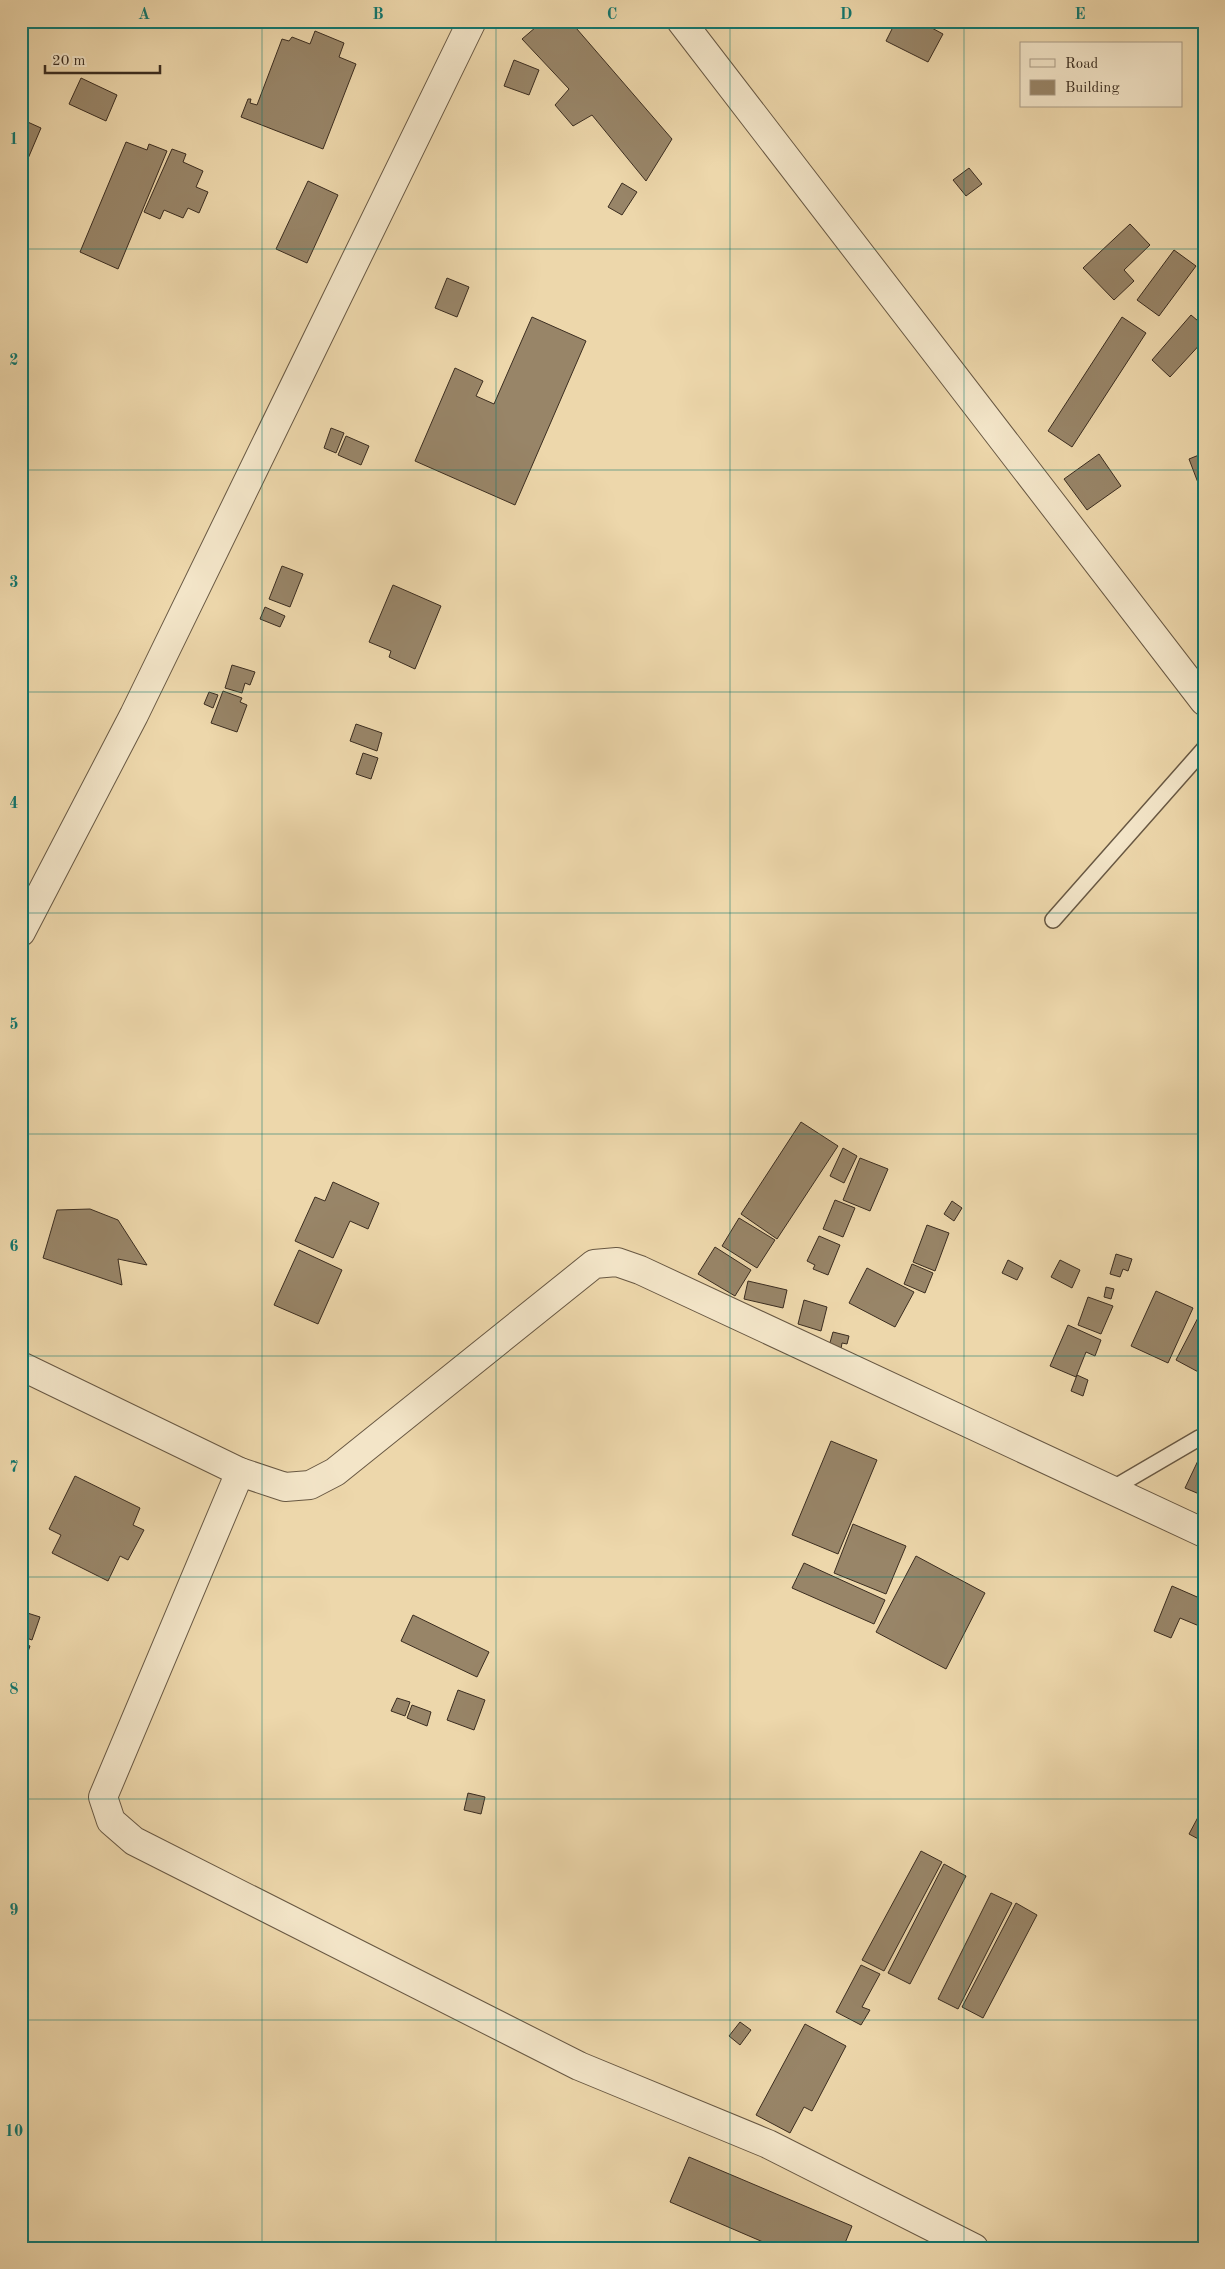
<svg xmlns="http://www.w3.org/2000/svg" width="1225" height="2269" viewBox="0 0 1225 2269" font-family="'Old Standard TT',serif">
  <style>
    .building { fill: #988568; stroke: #3b2d20 }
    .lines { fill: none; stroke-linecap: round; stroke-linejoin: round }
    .lane-casing { stroke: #685843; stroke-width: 18 }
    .street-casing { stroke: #685843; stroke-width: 30 }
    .lane { stroke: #f3e5c8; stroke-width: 15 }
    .street { stroke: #f3e5c8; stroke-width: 28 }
    .grid { fill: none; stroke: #0f766e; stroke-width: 1; stroke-opacity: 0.55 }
    .neatline { fill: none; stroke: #0f766e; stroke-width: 2 }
    .grid-label { font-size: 16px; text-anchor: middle; font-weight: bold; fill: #0f766e }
  </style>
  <rect width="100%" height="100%" fill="#edd7ab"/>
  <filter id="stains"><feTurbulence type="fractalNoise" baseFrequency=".004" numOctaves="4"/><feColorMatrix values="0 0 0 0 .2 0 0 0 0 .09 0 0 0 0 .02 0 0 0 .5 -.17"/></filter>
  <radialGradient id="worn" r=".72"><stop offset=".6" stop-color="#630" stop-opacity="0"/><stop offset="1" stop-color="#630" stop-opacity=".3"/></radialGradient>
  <g class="building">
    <polygon points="388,21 407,21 404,28 388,23"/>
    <polygon points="543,21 570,21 672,139 646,181 592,115 573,126 555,105 569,89 522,39"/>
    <polygon points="896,21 933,21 930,27 943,34 928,62 886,41"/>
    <polygon points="315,31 344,43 339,57 356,64 323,149 241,117 248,99 251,99 250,103 257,105 282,39 289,41 292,37 310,44"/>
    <polygon points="514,60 539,70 529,95 504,86"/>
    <polygon points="81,78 117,95 106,121 69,104"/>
    <polygon points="21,119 41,128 21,175"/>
    <polygon points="126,142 147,150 149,144 167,151 118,269 80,252"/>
    <polygon points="172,149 186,154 183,162 203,171 196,187 208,192 199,213 188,208 183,218 164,210 160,219 144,212"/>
    <polygon points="969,168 982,184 966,196 953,180"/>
    <polygon points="308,181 338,195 307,263 276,249"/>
    <polygon points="622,183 637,192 622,215 608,207"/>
    <polygon points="1130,224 1150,245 1124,270 1134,281 1114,300 1083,268"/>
    <polygon points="1174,250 1196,266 1159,316 1137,300"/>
    <polygon points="447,278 469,287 457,317 435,308"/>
    <polygon points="1191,315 1204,326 1204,340 1170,377 1152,360"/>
    <polygon points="532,317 586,341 515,505 415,461 455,368 483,381 476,396 494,404"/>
    <polygon points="1122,317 1146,333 1072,447 1048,431"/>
    <polygon points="331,428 344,433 336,453 324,448"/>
    <polygon points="346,436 369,446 361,465 338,455"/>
    <polygon points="1204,453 1204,486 1200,488 1189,459"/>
    <polygon points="1099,454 1121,486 1087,510 1064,479"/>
    <polygon points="282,566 303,574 290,607 269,599"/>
    <polygon points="393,585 441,606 415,669 389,657 391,651 369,642"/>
    <polygon points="265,607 285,616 280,627 260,619"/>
    <polygon points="232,665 255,672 250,685 245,683 242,693 225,688"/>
    <polygon points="223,691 242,698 240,702 247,705 237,732 211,723"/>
    <polygon points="209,692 218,695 213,708 204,704"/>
    <polygon points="356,724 382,733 377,751 350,741"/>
    <polygon points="363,753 378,758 371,779 356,774"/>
    <polygon points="801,1122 838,1146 777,1239 741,1214"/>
    <polygon points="843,1148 857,1156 844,1183 830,1176"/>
    <polygon points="860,1158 888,1169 870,1211 843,1200"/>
    <polygon points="333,1182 379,1203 368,1229 350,1221 333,1258 295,1241 315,1197 325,1201"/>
    <polygon points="835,1200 855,1208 843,1237 823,1229"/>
    <polygon points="952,1201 962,1208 954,1221 944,1214"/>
    <polygon points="90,1209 118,1220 147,1265 118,1259 122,1285 43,1258 57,1210"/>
    <polygon points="739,1218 775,1240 757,1268 722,1246"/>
    <polygon points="927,1225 949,1233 935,1271 913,1262"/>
    <polygon points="819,1236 840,1245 828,1275 813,1269 815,1265 807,1261"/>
    <polygon points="715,1247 751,1270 735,1296 698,1274"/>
    <polygon points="299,1250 342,1270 318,1324 274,1305"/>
    <polygon points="1116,1254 1132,1259 1128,1271 1123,1269 1120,1277 1110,1274"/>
    <polygon points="1008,1260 1023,1268 1017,1280 1002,1273"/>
    <polygon points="1060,1260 1080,1270 1072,1288 1051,1277"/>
    <polygon points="912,1264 933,1273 925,1293 904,1284"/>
    <polygon points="867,1268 914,1292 895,1327 849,1303"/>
    <polygon points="748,1281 787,1290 783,1308 744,1299"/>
    <polygon points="1106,1287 1114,1289 1111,1299 1104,1297"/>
    <polygon points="1156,1291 1193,1308 1168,1363 1131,1346"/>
    <polygon points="1088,1297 1113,1306 1101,1334 1078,1325"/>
    <polygon points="804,1300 827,1307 821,1331 798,1324"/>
    <polygon points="1201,1312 1204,1314 1204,1375 1176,1360"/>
    <polygon points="1068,1325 1101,1340 1095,1356 1086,1352 1076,1377 1050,1366"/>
    <polygon points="833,1332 849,1336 847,1344 842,1343 841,1349 829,1346"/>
    <polygon points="1077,1375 1088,1380 1083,1396 1071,1391"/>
    <polygon points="831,1441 877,1460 838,1554 792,1535"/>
    <polygon points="1204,1448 1204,1496 1185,1488"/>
    <polygon points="75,1476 140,1508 133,1525 144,1530 128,1560 120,1556 108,1581 52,1553 61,1535 49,1529"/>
    <polygon points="853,1524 906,1546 886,1594 834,1573"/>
    <polygon points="916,1556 985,1593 946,1669 876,1632"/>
    <polygon points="804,1563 885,1600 874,1624 792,1588"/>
    <polygon points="1172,1586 1204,1600 1204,1628 1180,1618 1171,1638 1154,1631"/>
    <polygon points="21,1611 40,1617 32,1640 21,1636"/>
    <polygon points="413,1615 489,1652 477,1677 401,1641"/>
    <polygon points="21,1643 30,1646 25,1660 21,1658"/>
    <polygon points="458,1690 485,1700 474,1730 447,1720"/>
    <polygon points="397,1698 410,1702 405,1716 391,1711"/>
    <polygon points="412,1705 431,1712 427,1726 407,1718"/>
    <polygon points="468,1793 485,1797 481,1814 464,1810"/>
    <polygon points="1204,1806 1204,1842 1189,1834"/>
    <polygon points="921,1851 942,1862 884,1971 862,1960"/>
    <polygon points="944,1864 966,1876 910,1984 888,1973"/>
    <polygon points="991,1893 1012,1903 958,2009 938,1999"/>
    <polygon points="1016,1903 1037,1915 983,2018 962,2007"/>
    <polygon points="861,1965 880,1974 862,2007 870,2010 861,2025 836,2012"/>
    <polygon points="740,2022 751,2030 740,2045 729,2036"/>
    <polygon points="805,2024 846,2046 812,2111 804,2107 790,2133 756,2115"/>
    <polygon points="689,2157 852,2226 843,2248 777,2248 670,2202"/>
  </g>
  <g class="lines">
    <g class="lane-casing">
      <g id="lane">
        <polyline points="1053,920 1204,749"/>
        <polyline points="1110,1490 1199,1438"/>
      </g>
    </g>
    <g class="street-casing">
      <g id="street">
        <polyline points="681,21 1204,701"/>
        <polyline points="21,932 134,715 472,21"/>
        <polyline points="21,1366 240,1472 285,1487 310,1485 335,1472 594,1264 617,1262 640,1270 1204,1533"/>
        <polyline points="240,1472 103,1797 111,1821 134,1841 579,2066 768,2144 974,2248"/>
      </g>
    </g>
    <use href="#lane" class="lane"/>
    <use href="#street" class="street"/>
  </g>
  <path class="grid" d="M262 21V2248M496 21V2248M730 21V2248M964 21V2248M21 249H1204M21 470H1204M21 692H1204M21 913H1204M21 1134H1204M21 1356H1204M21 1577H1204M21 1799H1204M21 2020H1204"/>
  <rect width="1225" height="2269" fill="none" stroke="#edd7ab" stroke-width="55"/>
  <rect x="1020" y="42" width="162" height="65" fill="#f3e5c8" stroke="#a99b85"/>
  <rect x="1030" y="59" width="25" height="8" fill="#f3e5c8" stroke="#a99b85"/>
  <text x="1065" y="68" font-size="15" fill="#3b2d20">Road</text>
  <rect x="1030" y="80" width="25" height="15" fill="#988568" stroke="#a99b85"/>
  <text x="1065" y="92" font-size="15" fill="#3b2d20">Building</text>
  <path d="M45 65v8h115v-8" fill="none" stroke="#3b2d20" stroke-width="2.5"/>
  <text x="52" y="65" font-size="15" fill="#3b2d20" stroke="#f3e5c8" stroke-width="4" paint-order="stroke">20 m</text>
  <rect x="28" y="28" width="1170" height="2214" class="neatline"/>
  <g class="grid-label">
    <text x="144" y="19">A</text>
    <text x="378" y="19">B</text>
    <text x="612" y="19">C</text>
    <text x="846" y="19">D</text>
    <text x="1080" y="19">E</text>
    <text x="14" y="144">1</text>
    <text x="14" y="365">2</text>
    <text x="14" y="587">3</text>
    <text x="14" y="808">4</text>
    <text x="14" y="1029">5</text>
    <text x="14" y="1251">6</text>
    <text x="14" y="1472">7</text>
    <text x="14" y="1694">8</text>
    <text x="14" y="1915">9</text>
    <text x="14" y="2136">10</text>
  </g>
  <rect width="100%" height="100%" filter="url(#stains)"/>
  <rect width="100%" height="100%" fill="url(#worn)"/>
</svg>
